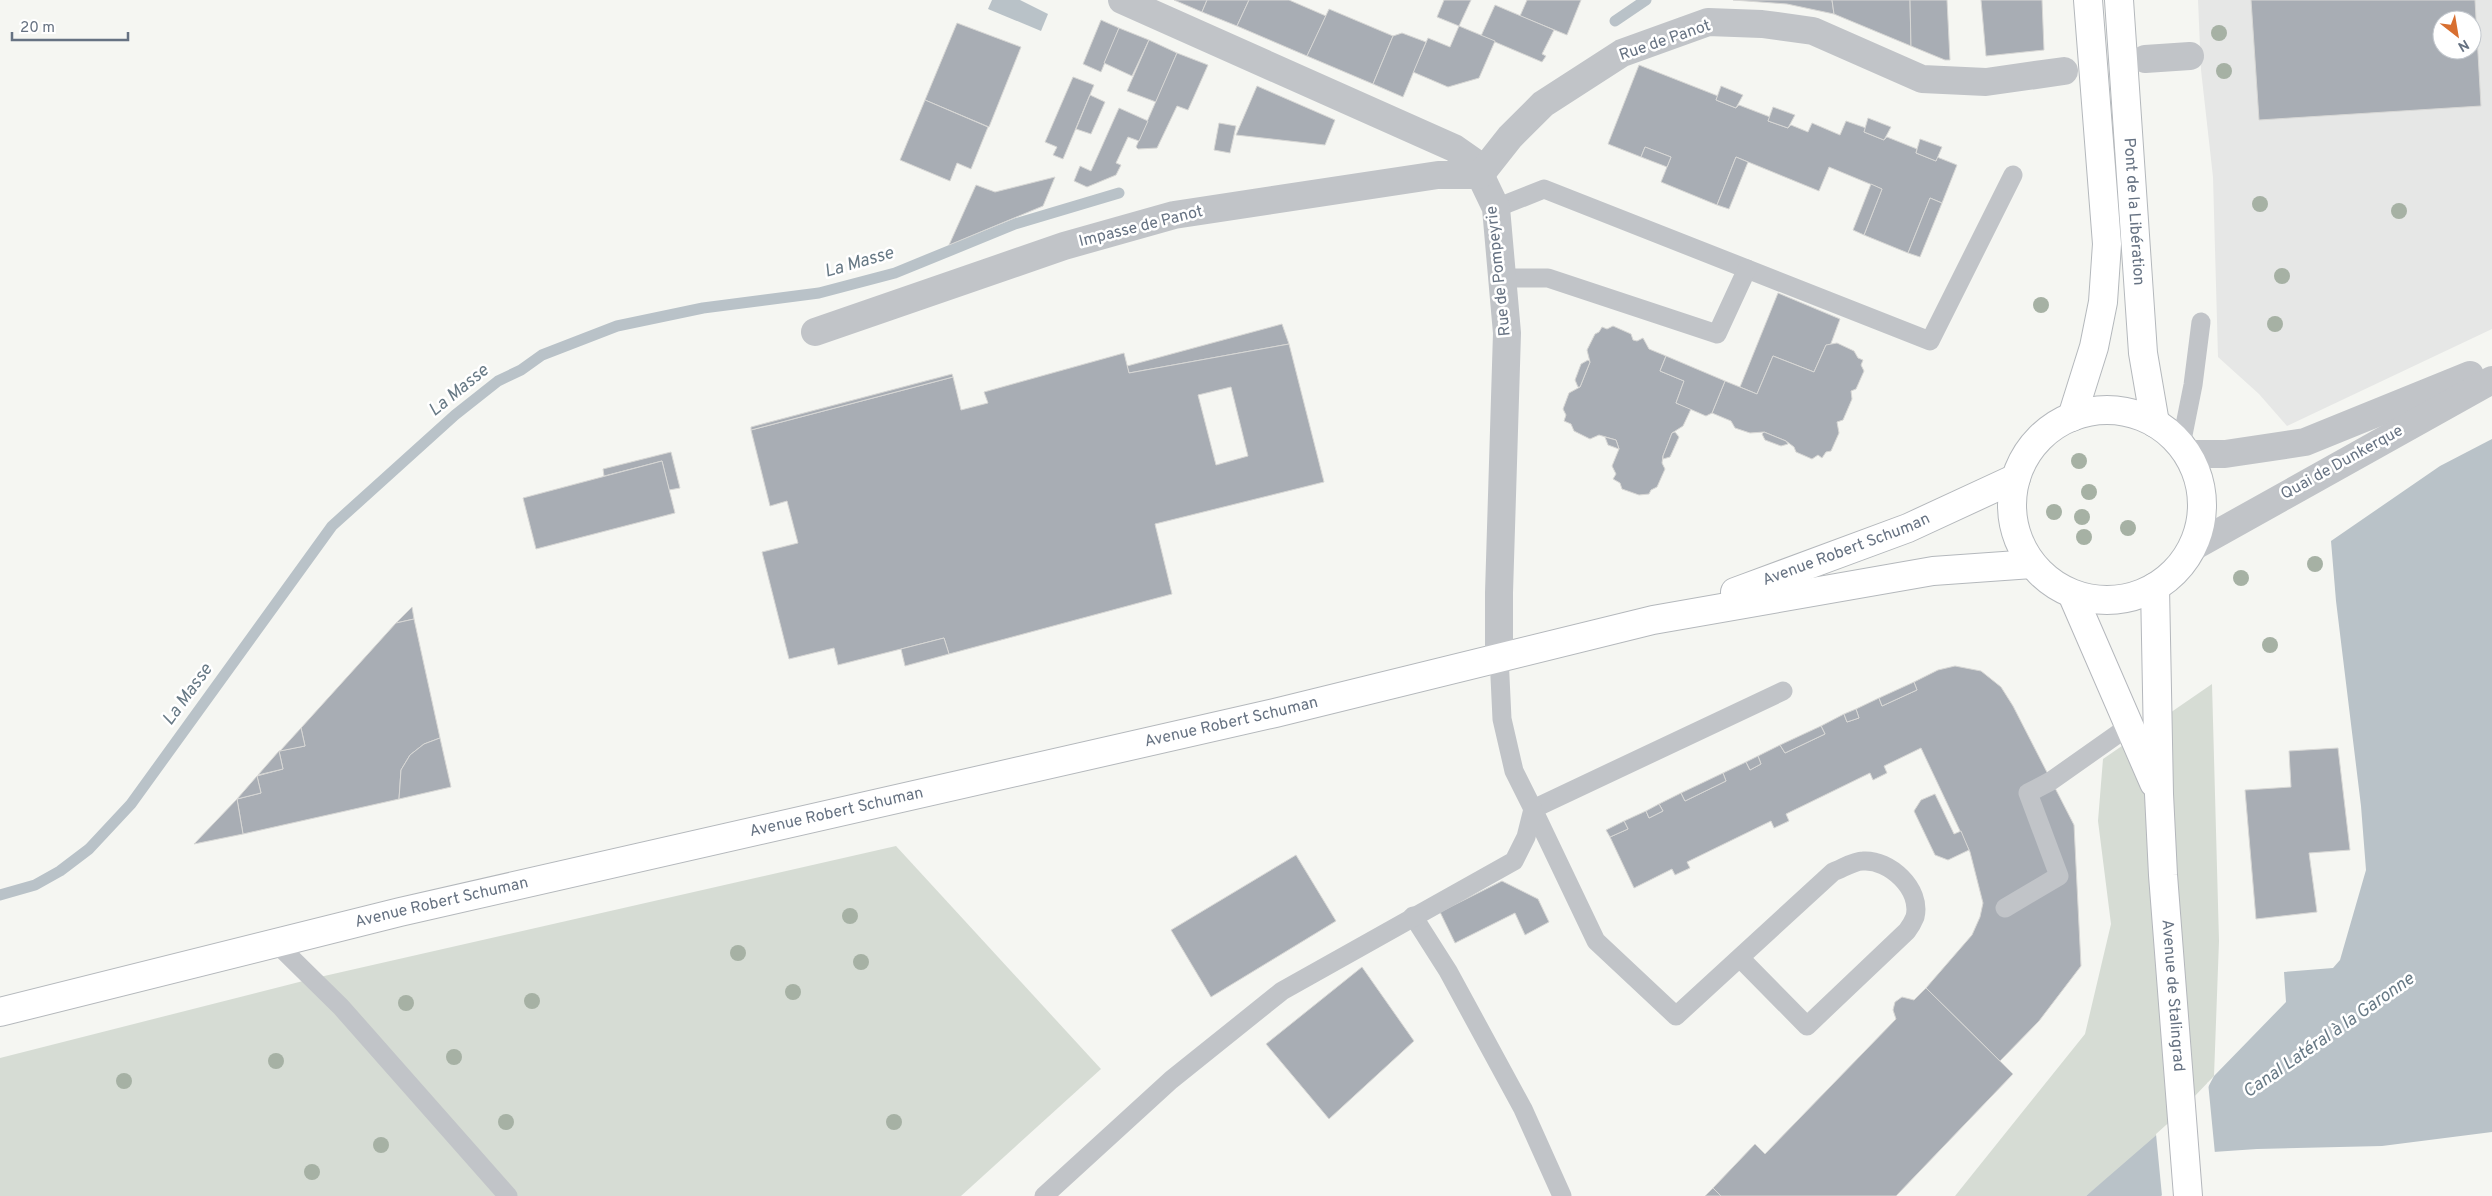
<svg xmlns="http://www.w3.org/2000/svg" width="2492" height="1196" viewBox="0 0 2492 1196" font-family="Overpass,sans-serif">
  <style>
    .built { fill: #e6e7e6; fill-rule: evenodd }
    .green { fill: #d6dcd4 }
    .water { fill: #b9c2c8 }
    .pier { fill: #f5f6f2 }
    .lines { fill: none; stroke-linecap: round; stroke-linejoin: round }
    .stream { stroke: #b9c2c8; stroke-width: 11 }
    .building { fill: #a8adb4; stroke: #d7d7d5; fill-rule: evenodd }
    .secondary-casing { stroke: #b4b7bc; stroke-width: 30 }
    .primary-casing { stroke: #b4b8bc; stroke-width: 30 }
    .service { stroke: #c1c4c8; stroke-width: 19 }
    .minor { stroke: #c1c4c8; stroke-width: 28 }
    .tertiary { stroke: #c1c4c8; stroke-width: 28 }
    .secondary { stroke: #fff; stroke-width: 28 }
    .primary { stroke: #fff; stroke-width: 28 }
    .tree { fill: #a6b1a4 }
    .labels { text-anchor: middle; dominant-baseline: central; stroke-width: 5; stroke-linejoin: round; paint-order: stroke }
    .street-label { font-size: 16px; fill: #667282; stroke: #fff }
    .water-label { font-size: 18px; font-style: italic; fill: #677985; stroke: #fff }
  </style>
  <rect width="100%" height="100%" fill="#f5f6f2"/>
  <path class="built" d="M2198 0H2492V329L2287 426 2259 394 2218 357 2213 177 2201 70ZM2442 20H2472V50H2442Z"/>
  <g class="green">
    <polygon points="2212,684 2219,941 2214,1076 2148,1145 2086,1196 1955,1196 2085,1034 2111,924 2098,821 2103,759"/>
    <polygon points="896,846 1101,1069 961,1196 0,1196 0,1058 311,979"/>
  </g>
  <g class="water">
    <polygon points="992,0 1020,0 1048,14 1041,31 988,9"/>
    <polygon points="2492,439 2492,1132 2382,1146 2257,1149 2213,1152 2161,1196 2086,1196 2205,1093 2214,1076 2286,1002 2284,972 2333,968 2340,960 2366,870 2361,806 2336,601 2331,541 2440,466"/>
  </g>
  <polygon class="pier" points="2208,1082 2215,1154 2165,1196 2162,1196 2156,1134 2203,1092"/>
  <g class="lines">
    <g class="stream">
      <polyline points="1615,21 1646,0"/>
      <polyline points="0,895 35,885 60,871 89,849 131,804 332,526 455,415 498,381 521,370 542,355 617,326 703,308 819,293 895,273 1015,224 1119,193"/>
    </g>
  </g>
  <g class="building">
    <polygon points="1174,0 1207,0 1202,12"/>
    <polygon points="1207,0 1249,0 1237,26 1202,12"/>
    <polygon points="1249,0 1289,0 1326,16 1307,56 1237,26"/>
    <polygon points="1444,0 1471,0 1459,26 1437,17"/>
    <polygon points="1527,0 1581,0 1567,35 1520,16"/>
    <polygon points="1733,0 1832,0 1834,14 1787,4"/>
    <polygon points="1832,0 1910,0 1911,46 1834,14"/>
    <polygon points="1910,0 1947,0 1950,60 1945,60 1911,46"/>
    <polygon points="1981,0 2042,0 2044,50 1986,56"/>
    <path d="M2251 0H2475L2481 106 2259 120ZM2442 20H2472V50H2442Z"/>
    <polygon points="1495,5 1554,30 1542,54 1546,56 1542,62 1481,36"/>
    <polygon points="1329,9 1393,36 1373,84 1307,56"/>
    <polygon points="1101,20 1119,28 1101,72 1083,64"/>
    <polygon points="957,23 1021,47 989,127 925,100"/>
    <polygon points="1459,26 1495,41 1479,78 1448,87 1413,72 1428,38 1450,47"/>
    <polygon points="1119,28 1149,40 1132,76 1104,63"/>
    <polygon points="1402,33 1426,42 1403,97 1373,84 1393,36"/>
    <polygon points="1149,40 1177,53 1156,102 1127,91"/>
    <polygon points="1177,53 1208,65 1188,110 1177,106 1157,148 1138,149 1136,147"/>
    <polygon points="1639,65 1718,96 1716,100 1736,108 1739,105 1770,117 1768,121 1788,128 1791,125 1808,132 1812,123 1840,135 1846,121 1866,128 1864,132 1884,140 1887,137 1917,149 1916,153 1936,161 1937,157 1957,165 1942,203 1930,198 1908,253 1864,235 1882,189 1829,167 1819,191 1736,157 1717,205 1661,182 1671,157 1645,147 1641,157 1608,144"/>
    <polygon points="1073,77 1094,85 1063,159 1053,155 1057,147 1045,142"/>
    <polygon points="1257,86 1335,120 1325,145 1236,135"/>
    <polygon points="1721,86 1743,95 1736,108 1716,100"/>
    <polygon points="1090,95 1105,102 1091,134 1076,129"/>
    <polygon points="925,100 988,127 971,169 957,163 950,181 900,160"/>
    <polygon points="1773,107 1795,115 1788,128 1768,121"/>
    <polygon points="1119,108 1148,121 1139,141 1128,137 1116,163 1121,165 1116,175 1087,187 1074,181 1080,166 1091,171"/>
    <polygon points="1868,118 1891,127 1884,140 1864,132"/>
    <polygon points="1219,123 1236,126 1230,153 1214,150"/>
    <polygon points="1920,139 1942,147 1936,161 1916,153"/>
    <polygon points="1645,147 1671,157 1667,167 1641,157"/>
    <polygon points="1736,157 1748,162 1729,209 1717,205"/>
    <polygon points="1055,177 1043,206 949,245 976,185 995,192"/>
    <polygon points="1871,184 1882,189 1864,235 1853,230"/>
    <polygon points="1930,198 1942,203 1920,257 1908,253"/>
    <polygon points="1778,293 1840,319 1830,346 1826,345 1814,372 1773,356 1757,394 1740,387"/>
    <polygon points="1282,324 1289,344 1129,373 1127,366"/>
    <polygon points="1613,326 1631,334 1633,340 1637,341 1643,338 1649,349 1666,356 1660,371 1684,381 1676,403 1691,409 1683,426 1672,433 1663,456 1662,463 1665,469 1657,487 1651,490 1649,494 1639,495 1622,489 1620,483 1613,479 1616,474 1612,466 1619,449 1616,440 1599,435 1590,439 1574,431 1571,424 1564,421 1566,415 1563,409 1569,393 1580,387 1590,362 1587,350 1595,334 1599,332 1602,327 1607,329"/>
    <polygon points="1837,343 1854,351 1858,358 1863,360 1861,365 1864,371 1856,389 1851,391 1852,399 1843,420 1837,422 1839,433 1831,451 1826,452 1822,458 1818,455 1812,459 1796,452 1794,447 1786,441 1764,432 1750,433 1735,428 1731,421 1712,413 1725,381 1757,394 1773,356 1814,372 1826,345"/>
    <path d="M1289 344 1324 482 1155 524 1172 594 949 654 944 638 838 665 834 648 789 659 762 552 798 543 787 501 770 506 751 430 953 377 961 410 988 403 984 392 1124 353 1129 373ZM1231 387 1248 456 1216 465 1198 395Z"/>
    <polygon points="1666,356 1725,381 1712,413 1706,416 1676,403 1684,381 1660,371"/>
    <polygon points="1588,360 1590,362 1580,387 1578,387 1575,380 1581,364"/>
    <polygon points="952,374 953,377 751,430 751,427"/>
    <polygon points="1675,432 1679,437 1670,457 1663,459 1663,456 1672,433"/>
    <polygon points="1764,432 1786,441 1788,444 1781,446 1765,440 1762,434"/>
    <polygon points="1605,437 1616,440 1619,449 1608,445"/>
    <polygon points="671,452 680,488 669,490 662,461 604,476 603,469"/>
    <polygon points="662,461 675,513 536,549 523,498"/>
    <polygon points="412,607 414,619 396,623"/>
    <polygon points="414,619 440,738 424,744 410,755 401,770 399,799 243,834 237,799 261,793 257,776 283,769 279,751 305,746 301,728 396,623"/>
    <polygon points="944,638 949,654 905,666 901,649"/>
    <polygon points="1955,666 1981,671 2001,687 2013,706 2074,825 2081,966 2039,1021 2000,1061 1926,988 1972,935 1980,917 1983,903 1970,852 1921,748 1884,766 1887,773 1873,780 1870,773 1786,814 1789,821 1774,828 1771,821 1687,862 1690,868 1675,875 1672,869 1634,888 1610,837 1628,829 1624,821 1646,811 1649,818 1663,811 1659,804 1681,793 1685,801 1726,781 1723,773 1746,762 1750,770 1761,764 1758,756 1780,745 1785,753 1825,734 1821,726 1844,714 1847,722 1859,718 1856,709 1879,698 1882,706 1917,690 1914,682 1938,670"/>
    <polygon points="1914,682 1917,690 1882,706 1879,698"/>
    <polygon points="1856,709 1859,718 1847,722 1844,714"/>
    <polygon points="1821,726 1825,734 1785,753 1780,745"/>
    <polygon points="301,728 305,746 280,751"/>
    <polygon points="440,738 451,787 399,799 401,770 410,755 424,744"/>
    <polygon points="2338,748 2350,850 2309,853 2317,912 2256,919 2245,790 2291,787 2289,751"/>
    <polygon points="279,751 283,769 258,775"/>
    <polygon points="1758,756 1761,764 1750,770 1746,762"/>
    <polygon points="1723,773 1726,781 1685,801 1681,793"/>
    <polygon points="257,776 261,793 237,799"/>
    <polygon points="1935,794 1954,834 1961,831 1969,850 1948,860 1935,855 1914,811 1921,800"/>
    <polygon points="237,799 243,834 194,844"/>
    <polygon points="1659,804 1663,811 1649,818 1646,811"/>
    <polygon points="1624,821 1628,829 1610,837 1606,830"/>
    <polygon points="1296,855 1336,921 1211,997 1171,930"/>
    <polygon points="1502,881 1538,899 1549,922 1525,935 1515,913 1455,943 1440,912"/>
    <polygon points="1362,967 1414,1041 1329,1119 1266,1044"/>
    <polygon points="1926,988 2013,1074 1896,1196 1721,1196 1713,1188 1755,1144 1765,1154 1896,1019 1893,1010 1895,1002 1902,997 1914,1000"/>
    <polygon points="1713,1188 1721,1196 1705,1196"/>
  </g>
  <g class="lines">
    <g class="secondary-casing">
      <g id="secondary">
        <path id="s1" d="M2155 587 2159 794 2163 875 2188 1196"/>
        <polyline points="2072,594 2154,783"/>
      </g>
    </g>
    <g class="primary-casing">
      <g id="primary">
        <path id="s2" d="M2119 0 2143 353 2155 423"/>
        <circle cx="2107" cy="505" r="95"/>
        <polyline points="2072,417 2094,347 2103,302 2107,244 2088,0"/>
        <path id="s3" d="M1735 592 1908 528 2016 478"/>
        <path id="s4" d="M0 1012 400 912 1275 713 1653 620 1933 571 2032 564"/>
      </g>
    </g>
    <g class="service">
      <polyline points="1496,208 1544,189 1930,341 2013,175"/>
      <polyline points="1502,278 1548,278 1717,334 1747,269"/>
      <polyline points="2181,445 2193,385 2201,322"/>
      <polyline points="2005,908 2059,876 2028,793 2051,781 2129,726"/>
      <polyline points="1413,916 1448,971 1523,1109 1562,1196"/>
      <polyline points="277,944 341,1007 508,1196"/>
      <path d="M1740 958 1807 1026 1907 931C1910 927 1913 922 1915 917 1922 889 1889 859 1863 861 1853 861 1842 869 1833 872L1676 1016 1596 941 1533 809 1783 691"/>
      <polyline points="1044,1196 1171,1080 1282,991 1514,861 1526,837 1533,809 1514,771 1502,719 1499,656"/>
    </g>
    <g class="minor">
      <polyline points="1122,0 1454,148 1474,162 1496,208 1507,333 1499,593 1499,656"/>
      <polyline points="2145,59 2190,56"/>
      <polyline points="815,332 1064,246 1174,215 1438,175 1480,175 1510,137 1543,104 1622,53 1708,22 1762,24 1813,31 1922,79 1986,82 2064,71"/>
    </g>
    <g class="tertiary">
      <polyline points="2188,454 2225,454 2305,442 2470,375"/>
      <polyline points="2193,547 2492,380"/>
    </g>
    <use href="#secondary" class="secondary"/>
    <use href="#primary" class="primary"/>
  </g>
  <g class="tree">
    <circle cx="2219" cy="33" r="8"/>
    <circle cx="2224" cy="71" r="8"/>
    <circle cx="2260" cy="204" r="8"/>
    <circle cx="2399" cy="211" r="8"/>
    <circle cx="2282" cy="276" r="8"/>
    <circle cx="2041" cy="305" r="8"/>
    <circle cx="2275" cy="324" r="8"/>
    <circle cx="2079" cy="461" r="8"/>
    <circle cx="2089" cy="492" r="8"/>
    <circle cx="2054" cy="512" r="8"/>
    <circle cx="2082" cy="517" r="8"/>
    <circle cx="2128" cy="528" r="8"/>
    <circle cx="2084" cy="537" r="8"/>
    <circle cx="2315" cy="564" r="8"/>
    <circle cx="2241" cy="578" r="8"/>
    <circle cx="2270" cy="645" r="8"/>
    <circle cx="850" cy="916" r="8"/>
    <circle cx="738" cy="953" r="8"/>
    <circle cx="861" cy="962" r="8"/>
    <circle cx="793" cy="992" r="8"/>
    <circle cx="532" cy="1001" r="8"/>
    <circle cx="406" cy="1003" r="8"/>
    <circle cx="454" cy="1057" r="8"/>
    <circle cx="276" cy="1061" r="8"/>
    <circle cx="124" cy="1081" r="8"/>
    <circle cx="506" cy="1122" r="8"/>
    <circle cx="894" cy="1122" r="8"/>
    <circle cx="381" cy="1145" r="8"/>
    <circle cx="312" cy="1172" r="8"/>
  </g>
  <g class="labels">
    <g class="street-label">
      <text transform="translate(1665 41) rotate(-19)">Rue de Panot</text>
      <text stroke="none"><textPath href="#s2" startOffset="212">Pont de la Libération</textPath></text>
      <text transform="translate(1141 227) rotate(-14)">Impasse de Panot</text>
      <text transform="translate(1499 271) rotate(-96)">Rue de Pompeyrie</text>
      <text transform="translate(2342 463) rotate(-29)">Quai de Dunkerque</text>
      <text stroke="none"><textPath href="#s3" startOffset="119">Avenue Robert Schuman</textPath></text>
      <text stroke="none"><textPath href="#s4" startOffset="1265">Avenue Robert Schuman</textPath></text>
      <text stroke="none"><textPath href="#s4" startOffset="860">Avenue Robert Schuman</textPath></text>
      <text stroke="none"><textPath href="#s4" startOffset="455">Avenue Robert Schuman</textPath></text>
      <text stroke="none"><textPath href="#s1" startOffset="409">Avenue de Stalingrad</textPath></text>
    </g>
    <g class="water-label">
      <text transform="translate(859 263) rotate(-16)">La Masse</text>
      <text transform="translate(459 391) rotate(-39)">La Masse</text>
      <text transform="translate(188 695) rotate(-54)">La Masse</text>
      <text transform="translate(2329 1036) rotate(-35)">Canal Latéral à la Garonne</text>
    </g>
  </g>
  <g transform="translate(2457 35) rotate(149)"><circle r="24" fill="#ffffff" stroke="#c2c7cd"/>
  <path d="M0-4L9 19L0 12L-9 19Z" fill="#d86f30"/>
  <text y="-8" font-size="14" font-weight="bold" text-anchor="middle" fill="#667282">N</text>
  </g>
  <path d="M12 32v8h116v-8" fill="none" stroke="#667282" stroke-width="2.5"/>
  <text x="20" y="32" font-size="15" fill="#667282" stroke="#ffffff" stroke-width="4" paint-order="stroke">20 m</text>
</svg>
